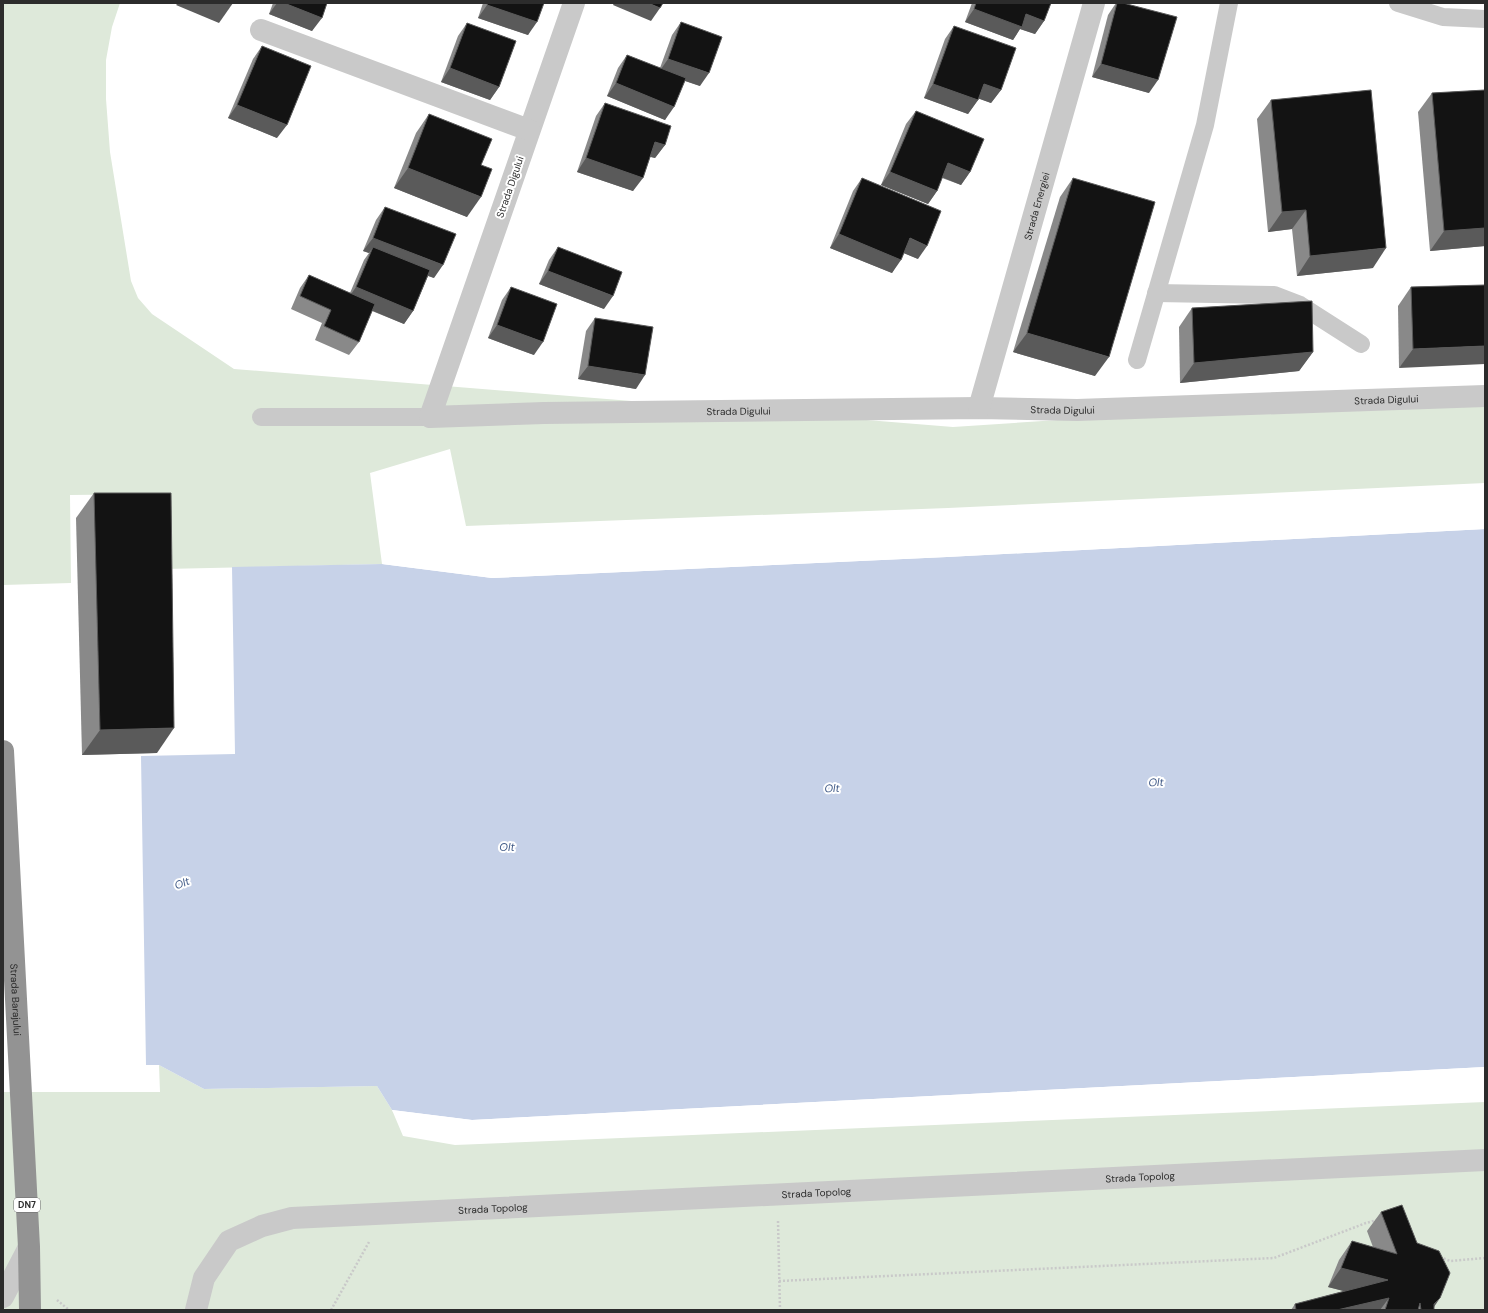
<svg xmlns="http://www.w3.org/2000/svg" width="1488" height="1313" viewBox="0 0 1488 1313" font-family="'DM Sans',sans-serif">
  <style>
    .green { fill: #dee9da }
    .water { fill: #c7d2e8 }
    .pier { fill: #fff }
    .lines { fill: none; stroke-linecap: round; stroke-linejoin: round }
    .path { stroke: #c9c9c9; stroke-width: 2.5; stroke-dasharray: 2 2; stroke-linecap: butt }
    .lane { stroke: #c9c9c9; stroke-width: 18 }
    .street { stroke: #c9c9c9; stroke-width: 22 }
    .highway { stroke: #939393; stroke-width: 22 }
    .wall { fill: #898989 }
    .shaded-wall { fill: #5a5a5a }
    .building { fill: #131313; stroke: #5a5a5a }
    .labels { text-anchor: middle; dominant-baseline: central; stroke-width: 4; stroke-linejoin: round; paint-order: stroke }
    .shield { fill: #fff; stroke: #6b6b6b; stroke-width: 1 }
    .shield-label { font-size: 9px; font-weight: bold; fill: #2c2c2c }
    .street-label { font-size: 10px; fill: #2c2c2c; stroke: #fff }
    .water-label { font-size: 11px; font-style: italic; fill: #405a87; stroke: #fff }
  </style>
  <rect width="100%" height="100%" fill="#fff"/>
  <g class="green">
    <polygon points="3,3 120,3 112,27 106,60 106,99 110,152 131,281 138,298 152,314 234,369 953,427 1485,392 1485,483 948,508 466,526 450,449 370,473 382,564 164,569 163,494 70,495 71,583 3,585"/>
    <polygon points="159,1065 204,1089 377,1086 392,1110 403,1136 455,1145 1485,1102 1485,1310 3,1310 3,1092 160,1092"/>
  </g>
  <polygon class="water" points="1485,529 1485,1067 472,1120 392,1110 377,1086 204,1089 159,1065 146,1065 141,756 235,754 232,567 382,564 492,578 947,557"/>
  <g class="pier">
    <polygon points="1485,527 1485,529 947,557 492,578 382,564 382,562 492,576 947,555"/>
    <polygon points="1485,1067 1485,1069 472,1122 393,1112 392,1110 472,1120"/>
  </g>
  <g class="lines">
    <g class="path">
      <polyline points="778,1221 780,1310"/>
      <polyline points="1440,1257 1450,1261 1485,1258"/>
      <polyline points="779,1281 1274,1258 1366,1223 1377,1220"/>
      <polyline points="57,1300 69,1310"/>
      <polyline points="331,1310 369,1242"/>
    </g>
    <g class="lane">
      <polyline points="1398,3 1443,17 1485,19"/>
      <polyline points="1156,293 1274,295 1300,305 1361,344"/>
      <polyline points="1137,360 1205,125 1229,3"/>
      <polyline points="261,417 430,417"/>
    </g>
    <g class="street">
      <path id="s1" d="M574 3 430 417 544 413 979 408 1077 410 1485 396"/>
      <polyline points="261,30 529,130"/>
      <path id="s2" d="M979 408 1094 3"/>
      <polyline points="3,1297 29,1247"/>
      <path id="s3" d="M196 1310 204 1278 229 1241 262 1226 292 1218 1485 1160"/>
    </g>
    <path class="highway" id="s4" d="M3 751 29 1247 30 1310"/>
  </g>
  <g class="wall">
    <polygon points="273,3 327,3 312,31 269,14"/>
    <polygon points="483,3 544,3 528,35 478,18"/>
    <polygon points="972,3 1051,3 1044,21 1035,34 1020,29 1013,40 965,22"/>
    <polygon points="1116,3 1123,3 1149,93 1092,77 1108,15"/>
    <polygon points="681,22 700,86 685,81 665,120 607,96 618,68 627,55 660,68 672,35"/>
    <polygon points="467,23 499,87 490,100 441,82 458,36"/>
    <polygon points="954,26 1001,90 991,103 978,98 978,100 968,114 924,98 945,39"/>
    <polygon points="262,46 277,138 228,118 253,59"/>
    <polygon points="1485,90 1485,246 1430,251 1418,112 1432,93"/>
    <polygon points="1271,100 1373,268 1297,276 1292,229 1268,232 1257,119"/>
    <polygon points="605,103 665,145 655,158 650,157 633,191 577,172 596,116"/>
    <polygon points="916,111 970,172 961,185 942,178 937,191 928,204 881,185 906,124"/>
    <polygon points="429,114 481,165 467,217 394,188 416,133"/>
    <polygon points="862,178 918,259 904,253 892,273 830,248 853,191"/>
    <polygon points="1073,178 1095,376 1013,352 1060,197"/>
    <polygon points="385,207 434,278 428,276 413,311 404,324 372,311 359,342 349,355 315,340 322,323 291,309 300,288 309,275 350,293 364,260 369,253 363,251 376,220"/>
    <polygon points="558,247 604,309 539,284 549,260"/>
    <polygon points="1485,285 1399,368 1398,306 1411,287"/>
    <polygon points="511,287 534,355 488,338 502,300"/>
    <polygon points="1192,308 1313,352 1299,371 1180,383 1179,327"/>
    <polygon points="595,318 636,389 578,379 586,331"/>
    <polygon points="94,493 157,753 82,755 76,518"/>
    <polygon points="1381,1212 1434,1307 1434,1310 1291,1310 1295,1304 1344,1291 1328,1287 1339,1260 1352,1241 1373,1247 1367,1231"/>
  </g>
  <g class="shaded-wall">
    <polygon points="178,3 233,3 219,23 176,5"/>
    <polygon points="277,3 284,3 322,18 312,31 269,14"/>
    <polygon points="614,3 648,3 660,8 651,21 613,5"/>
    <polygon points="487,5 537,22 528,35 478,18"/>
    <polygon points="974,9 1026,14 1044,21 1035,34 1020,29 1013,40 965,22"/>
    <polygon points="668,59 709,73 700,86 659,72"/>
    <polygon points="1101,64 1158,80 1149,93 1092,77"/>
    <polygon points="450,68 499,87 490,100 441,82"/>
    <polygon points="616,83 674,107 665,120 607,96"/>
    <polygon points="933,84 978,100 968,114 924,98"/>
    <polygon points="984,84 1001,90 991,103 974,97"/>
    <polygon points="237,105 287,125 277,138 228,118"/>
    <polygon points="655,142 665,145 655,158 645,155"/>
    <polygon points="586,158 643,178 633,191 577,172"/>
    <polygon points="948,163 970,172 961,185 939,176"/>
    <polygon points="408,168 481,197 467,217 394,188"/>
    <polygon points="890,172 937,191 928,204 881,185"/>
    <polygon points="1306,210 1292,229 1268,232 1282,212"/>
    <polygon points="1485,228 1485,246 1430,251 1444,231"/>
    <polygon points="839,234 901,260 892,273 830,248"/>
    <polygon points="373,238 443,265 434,278 370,254 373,247 369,253 363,251"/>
    <polygon points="910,238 927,246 918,259 901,252"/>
    <polygon points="1386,248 1373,268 1297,276 1310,256"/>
    <polygon points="548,271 613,296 604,309 539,284"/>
    <polygon points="356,287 413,311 404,324 347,300"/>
    <polygon points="497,325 543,342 534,355 488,338"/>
    <polygon points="1027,333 1109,357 1095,376 1013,352"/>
    <polygon points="1485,346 1485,364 1399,368 1413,349"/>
    <polygon points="1313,352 1299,371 1180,383 1194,363"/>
    <polygon points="588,366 645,375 636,389 578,379"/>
    <polygon points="174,728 157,753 82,755 100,730"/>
    <polygon points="1341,1268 1388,1280 1374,1299 1328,1287"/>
    <polygon points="1389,1298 1380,1310 1337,1310"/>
    <polygon points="1440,1298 1432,1310 1434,1304"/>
  </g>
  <g class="building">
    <polygon points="284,3 327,3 322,18"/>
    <polygon points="488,3 544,3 537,22 487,5"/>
    <polygon points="648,3 663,3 660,8"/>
    <polygon points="976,3 1051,3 1044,21 1026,14 1022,27 974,9"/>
    <polygon points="1117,3 1123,3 1177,17 1158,80 1101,64"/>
    <polygon points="681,22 722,37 709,73 668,59"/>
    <polygon points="467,23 516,41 499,87 450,68"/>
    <polygon points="954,26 1016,48 1001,90 984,84 978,100 933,84"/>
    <polygon points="262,46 311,66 287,125 237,105"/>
    <polygon points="627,55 686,78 674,107 616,83"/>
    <polygon points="1371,90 1386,248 1310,256 1306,210 1282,212 1271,100"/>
    <polygon points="1485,90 1485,228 1444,231 1432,93"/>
    <polygon points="605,103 671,126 665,145 655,142 643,178 586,158"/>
    <polygon points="916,111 984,139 970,172 948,163 937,191 890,172"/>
    <polygon points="429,114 492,139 481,165 492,169 481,197 408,168"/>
    <polygon points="862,178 941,211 927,246 910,238 901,260 839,234"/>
    <polygon points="1073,178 1155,202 1109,357 1027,333"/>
    <polygon points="385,207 456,234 443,265 373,238"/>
    <polygon points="373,247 430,270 413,311 356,287"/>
    <polygon points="558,247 622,272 613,296 548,271"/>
    <polygon points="309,275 375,304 359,342 324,326 331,310 300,296"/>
    <polygon points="1485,285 1485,346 1413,349 1411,287"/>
    <polygon points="511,287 557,304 543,342 497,325"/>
    <polygon points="1312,301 1313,352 1194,363 1192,308"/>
    <polygon points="595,318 653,327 645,375 588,366"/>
    <polygon points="94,493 171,493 174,728 100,730"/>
    <polygon points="1402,1205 1417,1243 1439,1251 1450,1273 1440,1298 1434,1304 1434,1310 1421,1310 1420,1303 1418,1310 1385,1310 1389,1298 1337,1310 1296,1310 1295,1304 1388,1280 1341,1268 1352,1241 1397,1254 1381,1212"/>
  </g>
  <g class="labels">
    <rect class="shield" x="14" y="1198" width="26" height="14" rx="3"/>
    <g class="shield-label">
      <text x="27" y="1205">DN7</text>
    </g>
    <g class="street-label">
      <text transform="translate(510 187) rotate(-71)">Strada Digului</text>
      <text stroke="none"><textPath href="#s2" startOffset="210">Strada Energiei</textPath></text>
      <text stroke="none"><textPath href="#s1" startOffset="1395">Strada Digului</textPath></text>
      <text stroke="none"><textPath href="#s1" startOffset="1071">Strada Digului</textPath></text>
      <text stroke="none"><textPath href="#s1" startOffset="747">Strada Digului</textPath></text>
      <text stroke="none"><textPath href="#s4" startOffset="249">Strada Barajului</textPath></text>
      <text stroke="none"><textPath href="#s3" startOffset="994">Strada Topolog</textPath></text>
      <text stroke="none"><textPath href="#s3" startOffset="670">Strada Topolog</textPath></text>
      <text stroke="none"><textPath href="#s3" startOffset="346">Strada Topolog</textPath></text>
    </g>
    <g class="water-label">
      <text transform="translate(1156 782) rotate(-1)">Olt</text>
      <text transform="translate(832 788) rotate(-1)">Olt</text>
      <text x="507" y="847">Olt</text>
      <text transform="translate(182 883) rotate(-21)">Olt</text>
    </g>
  </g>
  <rect width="1488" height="1313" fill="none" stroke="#2c2c2c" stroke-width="8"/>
</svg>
